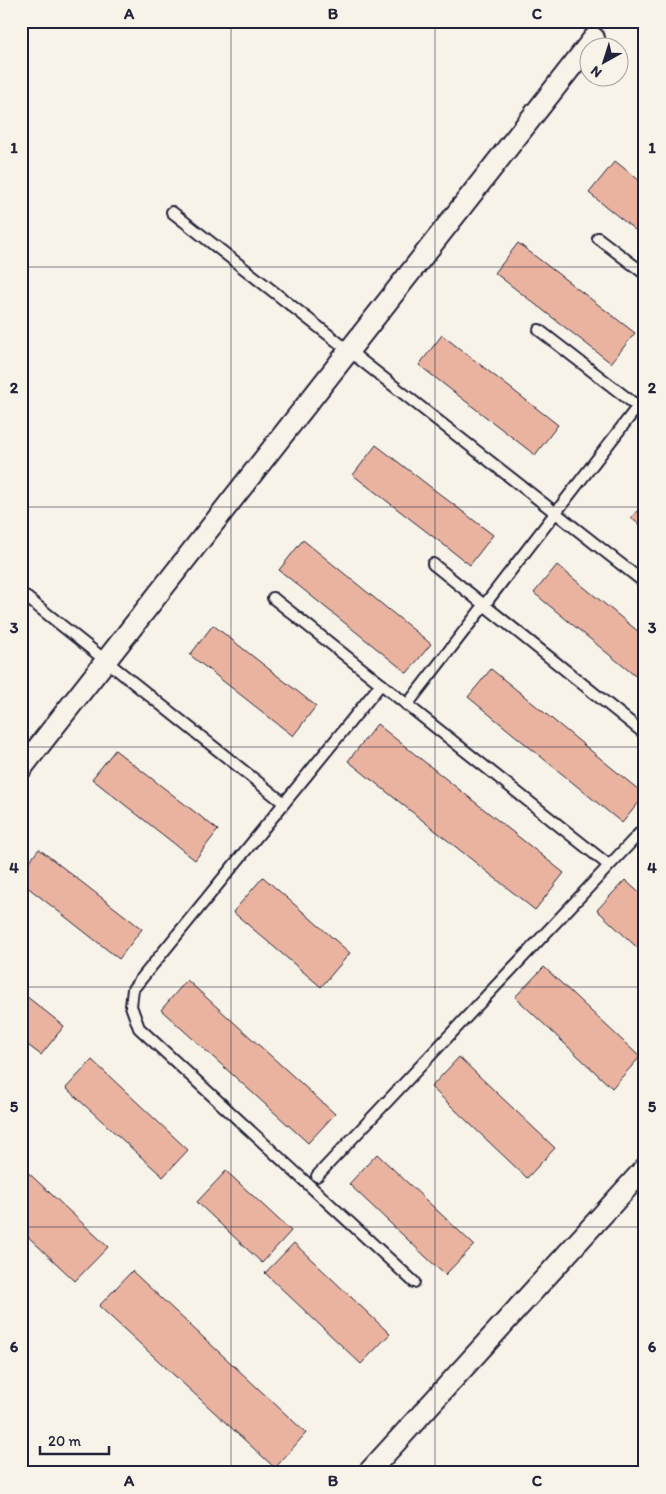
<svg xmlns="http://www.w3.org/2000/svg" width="666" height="1494" viewBox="0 0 666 1494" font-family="Itim,sans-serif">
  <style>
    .building { fill: #eab3a0; stroke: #22223b }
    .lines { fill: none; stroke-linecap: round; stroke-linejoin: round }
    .service-casing { stroke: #22223b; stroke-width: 14 }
    .minor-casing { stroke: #22223b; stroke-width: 24 }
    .service { stroke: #f7f3e8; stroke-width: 10 }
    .minor { stroke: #f7f3e8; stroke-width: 20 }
    .grid { fill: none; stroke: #22223b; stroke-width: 1; stroke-opacity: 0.55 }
    .neatline { fill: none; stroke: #22223b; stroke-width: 2 }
    .grid-label { font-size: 16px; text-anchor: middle; font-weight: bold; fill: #22223b }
  </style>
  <rect width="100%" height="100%" fill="#f7f3e8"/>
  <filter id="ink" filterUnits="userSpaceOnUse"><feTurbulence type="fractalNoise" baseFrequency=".02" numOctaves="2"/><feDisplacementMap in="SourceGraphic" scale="10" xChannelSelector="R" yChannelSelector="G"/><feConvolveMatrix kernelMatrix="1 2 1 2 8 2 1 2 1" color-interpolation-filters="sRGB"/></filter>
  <g filter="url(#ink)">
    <g class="building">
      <polygon points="615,161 645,185 645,238 589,193"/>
      <polygon points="518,243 635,333 611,363 495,273"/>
      <polygon points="442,335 558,425 535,455 419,365"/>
      <polygon points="376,445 493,535 470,565 353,475"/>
      <polygon points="645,502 645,529 631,518"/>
      <polygon points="303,540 431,644 407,673 279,570"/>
      <polygon points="557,565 645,637 645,684 534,593"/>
      <polygon points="213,625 316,706 293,736 190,655"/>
      <polygon points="491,669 645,795 622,823 468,697"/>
      <polygon points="377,724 564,873 535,910 348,761"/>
      <polygon points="115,750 218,830 195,860 92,779"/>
      <polygon points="39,849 142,929 119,959 21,882 21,872"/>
      <polygon points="263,877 350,953 321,987 233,912"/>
      <polygon points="625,880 645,898 645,955 597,910"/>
      <polygon points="544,967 640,1057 612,1088 515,997"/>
      <polygon points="187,980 335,1114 308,1143 161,1010"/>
      <polygon points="21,992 64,1026 41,1055 21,1040"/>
      <polygon points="459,1057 555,1148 527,1178 431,1087"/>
      <polygon points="92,1060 188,1150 163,1177 66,1088"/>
      <polygon points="377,1154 474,1245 445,1275 349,1184"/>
      <polygon points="21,1166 108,1247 75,1281 21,1230"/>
      <polygon points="226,1171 291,1231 262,1263 197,1202"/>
      <polygon points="294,1243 390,1334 361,1364 265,1273"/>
      <polygon points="132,1271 306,1433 275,1468 99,1306"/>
    </g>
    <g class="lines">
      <g class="service-casing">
        <g id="service">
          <polyline points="172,212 645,583"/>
          <polyline points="598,238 645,274"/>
          <polyline points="539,330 645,412"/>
          <polyline points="433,564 645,734"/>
          <polyline points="21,593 284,803"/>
          <polyline points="273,598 606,863"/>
          <polyline points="381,684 133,989 131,1006 139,1028 414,1282"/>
          <polyline points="407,705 645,397"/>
          <polyline points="317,1176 637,836 645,827"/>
        </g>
      </g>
      <g class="minor-casing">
        <g id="minor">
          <polyline points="21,769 594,38"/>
          <polyline points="368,1473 645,1168"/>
        </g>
      </g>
      <use href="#service" class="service"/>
      <use href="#minor" class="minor"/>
    </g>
  </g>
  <path class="grid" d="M231 21V1473M435 21V1473M21 267H645M21 507H645M21 747H645M21 987H645M21 1227H645"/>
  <rect width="666" height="1494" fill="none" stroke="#f7f3e8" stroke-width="55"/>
  <g transform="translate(604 62) rotate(219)"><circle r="24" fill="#f7f3e8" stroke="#a29fa3"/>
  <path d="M0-4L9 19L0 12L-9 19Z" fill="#22223b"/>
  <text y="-8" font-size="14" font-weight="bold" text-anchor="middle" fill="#22223b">N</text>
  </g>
  <path d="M40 1446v8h69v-8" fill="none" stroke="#22223b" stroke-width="2.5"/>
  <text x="48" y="1446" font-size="15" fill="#22223b" stroke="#f7f3e8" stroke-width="4" paint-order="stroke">20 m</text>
  <rect x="28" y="28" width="610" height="1438" class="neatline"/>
  <g class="grid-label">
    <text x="129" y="19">A</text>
    <text x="333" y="19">B</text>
    <text x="537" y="19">C</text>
    <text x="14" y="153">1</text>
    <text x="652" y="153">1</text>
    <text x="14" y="393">2</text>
    <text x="652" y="393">2</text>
    <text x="14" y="633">3</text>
    <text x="652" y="633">3</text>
    <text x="14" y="873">4</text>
    <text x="652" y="873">4</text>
    <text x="14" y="1112">5</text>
    <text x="652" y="1112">5</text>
    <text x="14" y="1352">6</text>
    <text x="652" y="1352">6</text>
    <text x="129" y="1486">A</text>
    <text x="333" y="1486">B</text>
    <text x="537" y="1486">C</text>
  </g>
</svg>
